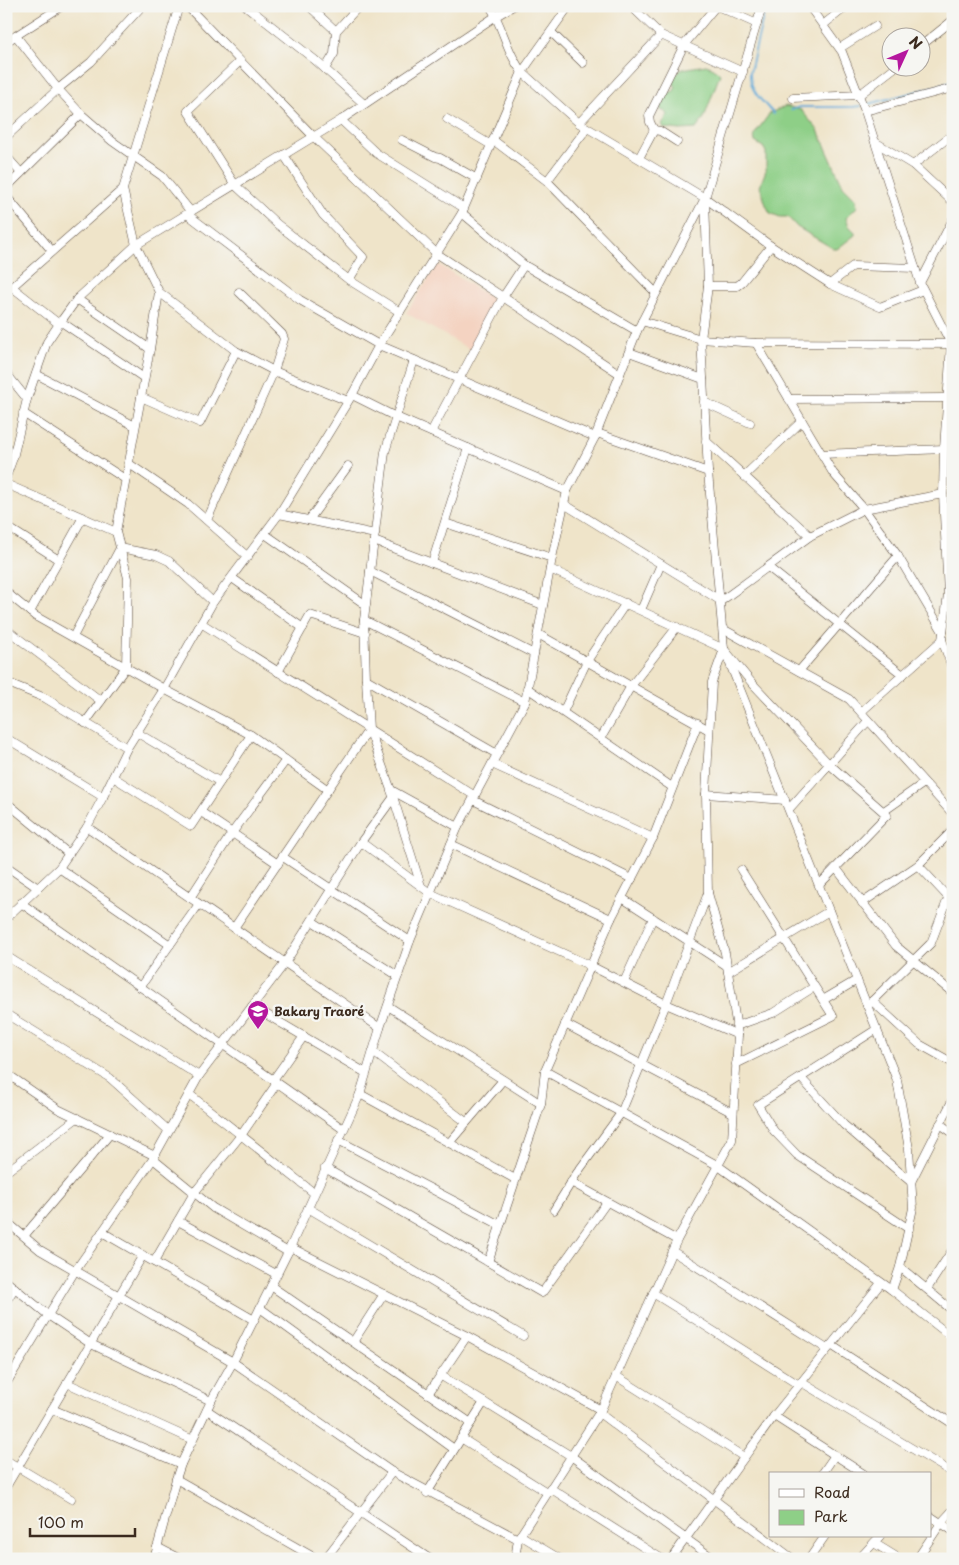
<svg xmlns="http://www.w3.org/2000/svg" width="959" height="1565" viewBox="0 0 959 1565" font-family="'Playpen Sans',sans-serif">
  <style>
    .built { fill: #f4d3c1 }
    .green { fill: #8ecf87; stroke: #647c52 }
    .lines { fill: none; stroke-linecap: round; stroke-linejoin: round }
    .stream { stroke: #62abd9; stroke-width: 2 }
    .minor-casing { stroke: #564638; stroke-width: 9 }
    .minor { stroke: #fff; stroke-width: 8 }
    .labels { text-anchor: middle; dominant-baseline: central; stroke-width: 5; stroke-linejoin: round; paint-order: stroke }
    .poi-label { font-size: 12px; font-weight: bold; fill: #3b2a1e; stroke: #f6f6f2; text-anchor: start }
  </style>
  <rect width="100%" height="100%" fill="#f6f6f2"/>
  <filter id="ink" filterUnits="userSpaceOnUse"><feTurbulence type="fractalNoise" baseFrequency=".02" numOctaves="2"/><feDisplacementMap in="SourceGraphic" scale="10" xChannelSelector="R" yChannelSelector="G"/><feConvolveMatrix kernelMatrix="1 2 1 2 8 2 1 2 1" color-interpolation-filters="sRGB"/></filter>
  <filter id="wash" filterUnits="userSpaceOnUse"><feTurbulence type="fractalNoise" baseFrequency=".0096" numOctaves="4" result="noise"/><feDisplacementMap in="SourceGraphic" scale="20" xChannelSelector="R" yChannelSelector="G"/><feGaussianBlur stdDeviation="1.12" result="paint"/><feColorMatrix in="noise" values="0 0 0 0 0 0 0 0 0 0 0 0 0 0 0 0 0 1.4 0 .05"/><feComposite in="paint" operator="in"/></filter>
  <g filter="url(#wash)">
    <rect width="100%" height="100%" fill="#efe4c9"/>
    <polygon class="built" points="438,264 497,302 471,350 406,313"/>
    <g class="green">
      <polygon points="706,65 714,68 720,74 704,118 696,129 680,130 664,128 662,124 668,115 666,112 661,110 660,104 668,93 674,91 676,86 671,82 671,78 682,69"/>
      <polygon points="786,106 801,110 818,130 843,186 856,199 857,207 846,218 849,226 855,232 855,235 837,249 834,249 797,227 788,217 780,217 770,213 766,205 760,186 766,170 766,152 763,147 755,142 754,135 770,113"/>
    </g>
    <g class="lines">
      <g class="stream">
        <path d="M765 9 750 72C749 91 762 101 774 114"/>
        <polyline points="865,105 953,82"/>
        <polyline points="791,110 800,107 853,107 861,106"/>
      </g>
    </g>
  </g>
  <g filter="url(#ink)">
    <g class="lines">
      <g class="minor-casing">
        <g id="minor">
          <polyline points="187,6 314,137 436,253 620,374"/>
          <polyline points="246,6 315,60 364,104"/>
          <polyline points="309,6 336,31"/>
          <path d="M490 6C503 27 507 53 522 72L579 123 705 198 771 246 830 284 880 307 923 290"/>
          <polyline points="631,6 661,35 743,72"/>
          <polyline points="717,6 757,24"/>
          <polyline points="809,6 842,52 865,111 920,283 951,344 944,449 943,494 948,594 942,640 953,670"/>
          <polyline points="823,25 847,6"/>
          <polyline points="551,32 583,63"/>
          <polyline points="16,36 58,89 81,114 112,141 162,176 191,212"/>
          <polyline points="6,42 62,6"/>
          <polyline points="922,45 953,20"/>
          <polyline points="840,48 875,26"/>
          <polyline points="240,61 188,111 235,185 277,224 349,280 400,312"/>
          <polyline points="325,69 334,54 336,31 359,6"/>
          <polyline points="793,98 859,95 894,68"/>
          <polyline points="865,111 953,88"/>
          <polyline points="447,119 491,145"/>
          <polyline points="341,120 376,153 464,208"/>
          <polyline points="579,123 661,35"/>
          <polyline points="654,130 650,122 649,116 684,45 716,6"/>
          <polyline points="6,137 58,89 91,62 142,6"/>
          <polyline points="402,140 435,157 440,158 477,179"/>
          <polyline points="493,140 547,181 656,293"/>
          <polyline points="875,142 913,165 953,202"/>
          <polyline points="284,155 323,215 363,257 349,280"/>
          <polyline points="6,156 21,173"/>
          <polyline points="639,158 654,130 660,131 677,142"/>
          <polyline points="913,165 953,134"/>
          <polyline points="547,181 587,128"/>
          <polyline points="6,188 81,114"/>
          <polyline points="6,196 52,251"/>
          <polyline points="705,200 708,286 701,339 708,472 724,649 897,1080 909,1149 913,1208 900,1267 892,1290"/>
          <polyline points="462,213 524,265 637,331"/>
          <polyline points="187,214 300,300 379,345 595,437"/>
          <polyline points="920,283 953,219"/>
          <polyline points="830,284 853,266 915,268"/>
          <polyline points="708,286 737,286 742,282 771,246"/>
          <polyline points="12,287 59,324"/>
          <polyline points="6,292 123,189"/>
          <polyline points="159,292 236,351 274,371 348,401"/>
          <polyline points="77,299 150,349"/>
          <polyline points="60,321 144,378"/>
          <polyline points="642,321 701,339 756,343 953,344"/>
          <polyline points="756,343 833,473 864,509 898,556 943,632"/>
          <polyline points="629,352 703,379"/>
          <polyline points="414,360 385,452 364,620 366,679 369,729 391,790 421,886"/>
          <polyline points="6,373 27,399"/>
          <polyline points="36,374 135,426"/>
          <polyline points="352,395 396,417 567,491"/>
          <polyline points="141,397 200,423 236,351"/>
          <polyline points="789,399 947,398"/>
          <polyline points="704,402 750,423"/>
          <polyline points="23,413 125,479"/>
          <polyline points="431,432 503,297 524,265"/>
          <polyline points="597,433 708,472"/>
          <polyline points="706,441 810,536"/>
          <polyline points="822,454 944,449"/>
          <polyline points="128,463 188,504 248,557"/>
          <polyline points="744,476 802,421"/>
          <polyline points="6,477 13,458 27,399 47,342 59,324 77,299 136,245 341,120 496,16 513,6"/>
          <polyline points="6,484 116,532"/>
          <polyline points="564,504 721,601 810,536 864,509 943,494"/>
          <polyline points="279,514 375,534"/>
          <polyline points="207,520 274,371 284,339 282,334 239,292"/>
          <polyline points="309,520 348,466"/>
          <polyline points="445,523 552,558"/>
          <polyline points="6,526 59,560"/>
          <polyline points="265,534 366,605"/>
          <polyline points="374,541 543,605"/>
          <polyline points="947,543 953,529"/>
          <polyline points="432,563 468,448"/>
          <polyline points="768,567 903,675"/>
          <polyline points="550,569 724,649 752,683 829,764 887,815 819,885"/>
          <polyline points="370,571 534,654"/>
          <polyline points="232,578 303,628"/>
          <polyline points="6,592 35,616 164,689 251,735 328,790"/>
          <polyline points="641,610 661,564"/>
          <polyline points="30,612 83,517"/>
          <polyline points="364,620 525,702"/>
          <polyline points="201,623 475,796"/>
          <polyline points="6,629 101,701"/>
          <polyline points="723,629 849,699 953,814"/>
          <polyline points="538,634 709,730"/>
          <polyline points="73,637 120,548 156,555 169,561 213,602"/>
          <polyline points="799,671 898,556"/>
          <polyline points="278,672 310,615 365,633"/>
          <polyline points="366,679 497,754"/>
          <polyline points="6,682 45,698 127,748"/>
          <polyline points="527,688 672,787"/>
          <polyline points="563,712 587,661 626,603"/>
          <polyline points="861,712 942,640"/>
          <polyline points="85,723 126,667 128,578 116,532 150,349 159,292 136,245 123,189 179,6"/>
          <polyline points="136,732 220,782"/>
          <polyline points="6,738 103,797"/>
          <polyline points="601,738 631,686 677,627"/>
          <polyline points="492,764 653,838"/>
          <polyline points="113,777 191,826 251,735"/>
          <polyline points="391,790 458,827"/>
          <polyline points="706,794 785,800"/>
          <polyline points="473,800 632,879"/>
          <polyline points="6,802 69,854"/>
          <polyline points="789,809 868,721"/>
          <polyline points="884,811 924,783"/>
          <polyline points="201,812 278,864"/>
          <polyline points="87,827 380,1028"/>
          <polyline points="361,842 430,893 591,966 666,1004 738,1035"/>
          <polyline points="451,844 611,919"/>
          <polyline points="283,857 410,941"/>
          <polyline points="918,865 948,897"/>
          <polyline points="6,866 38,888"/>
          <polyline points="59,868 170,945"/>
          <polyline points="836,868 896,946 953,993"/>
          <polyline points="190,898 232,833 286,760"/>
          <polyline points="622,898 727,966"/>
          <polyline points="21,903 343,1129"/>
          <polyline points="862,903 918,865 953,830"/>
          <polyline points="6,918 59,868 87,827 103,797 127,748 164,689 213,602 279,514 352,395 379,345 462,213 522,72 569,6"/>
          <polyline points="312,921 398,976"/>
          <polyline points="234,928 369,729"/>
          <polyline points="6,956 199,1076"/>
          <polyline points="728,972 829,911"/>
          <polyline points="624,982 653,918"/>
          <polyline points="140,987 199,904"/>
          <polyline points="823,1000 857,980"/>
          <polyline points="872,1001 919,1044 953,1063"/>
          <polyline points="252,1006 366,1073"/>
          <polyline points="388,1006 541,1104"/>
          <polyline points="867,1006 931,943 953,885"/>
          <polyline points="6,1014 110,1078 168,1130"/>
          <polyline points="565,1024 733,1113"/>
          <polyline points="736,1026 773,1013 814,987"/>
          <polyline points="877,1029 758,1105 774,1131 797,1155 909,1229"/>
          <polyline points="373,1052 466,1122"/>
          <polyline points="736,1064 833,1016 741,870"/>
          <polyline points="545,1071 717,1165 892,1290 953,1338"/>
          <polyline points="6,1073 58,1109 155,1156"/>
          <polyline points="801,1078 844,1125 911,1182 953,1099"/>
          <polyline points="273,1080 304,1036"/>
          <polyline points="189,1094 314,1193"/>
          <polyline points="360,1094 515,1179"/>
          <polyline points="940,1124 953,1133"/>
          <polyline points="338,1140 500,1225"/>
          <polyline points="449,1143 503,1080"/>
          <polyline points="153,1159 213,1208 288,1252"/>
          <polyline points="325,1168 542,1293 607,1202"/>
          <polyline points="6,1172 77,1118"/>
          <polyline points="571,1182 677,1240"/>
          <polyline points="308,1208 523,1336"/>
          <polyline points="554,1210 577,1173 621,1113 666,1004 708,893"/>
          <polyline points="6,1221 40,1250 233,1362 392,1472 518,1539"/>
          <polyline points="178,1221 276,1274"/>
          <polyline points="102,1232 254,1320"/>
          <polyline points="24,1236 110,1134"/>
          <polyline points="290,1247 467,1336 601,1410 518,1539 515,1559"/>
          <polyline points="672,1251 827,1349"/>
          <polyline points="154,1262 194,1193 242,1134 277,1083"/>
          <polyline points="488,1262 541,1104 545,1071 611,919 653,838 698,723"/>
          <polyline points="900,1267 953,1311"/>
          <polyline points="6,1281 48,1315 91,1344 211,1401"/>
          <polyline points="271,1286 471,1423"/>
          <polyline points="927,1289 953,1249"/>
          <polyline points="653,1293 799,1385"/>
          <polyline points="6,1301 15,1288"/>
          <polyline points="260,1308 454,1449"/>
          <polyline points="353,1342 384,1294"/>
          <polyline points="831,1345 953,1424"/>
          <polyline points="440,1375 571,1456 714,1559"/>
          <polyline points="616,1376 744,1457"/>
          <polyline points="801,1382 953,1473"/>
          <polyline points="67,1383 193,1440"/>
          <polyline points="6,1384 75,1271 153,1159 199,1076 285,963 361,842 393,798"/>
          <polyline points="428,1394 467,1336"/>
          <polyline points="52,1409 181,1464"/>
          <polyline points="207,1410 430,1559"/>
          <polyline points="601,1410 677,1240 732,1140 738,1035 725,953 708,893 706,794 712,682 724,649"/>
          <polyline points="599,1413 793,1559"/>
          <polyline points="774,1416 864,1474"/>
          <polyline points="461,1438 548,1493"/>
          <polyline points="6,1460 71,1499"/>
          <polyline points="822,1474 835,1455"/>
          <polyline points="176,1479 317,1559"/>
          <polyline points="6,1487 143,1255"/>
          <polyline points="550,1488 662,1559"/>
          <polyline points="427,1493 484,1402"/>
          <polyline points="930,1516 953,1531"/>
          <polyline points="520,1535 560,1559"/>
          <polyline points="874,1543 900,1559"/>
          <polyline points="157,1547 180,1559"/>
          <polyline points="154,1559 176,1479 181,1464 211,1401 233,1362 288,1252 360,1094 380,1028 410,941 458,827 525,702 552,558 567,491 595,437 637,331 705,198 762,6"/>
          <polyline points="325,1559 392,1472"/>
          <polyline points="671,1559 774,1416 881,1283"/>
          <polyline points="809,1559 825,1536"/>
          <polyline points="859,1559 880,1536"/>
          <polyline points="917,1559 941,1523 953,1510"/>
        </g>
      </g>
      <use href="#minor" class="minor"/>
    </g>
  </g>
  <defs>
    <g id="school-pin" transform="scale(1.125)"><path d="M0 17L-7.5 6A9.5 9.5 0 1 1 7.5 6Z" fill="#b5179e" stroke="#f6f6f2"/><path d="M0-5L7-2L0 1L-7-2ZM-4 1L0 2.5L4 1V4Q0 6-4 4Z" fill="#fff"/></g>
  </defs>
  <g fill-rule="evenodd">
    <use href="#school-pin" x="258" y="1011"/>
  </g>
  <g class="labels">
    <g class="poi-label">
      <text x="274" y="1011">Bakary Traoré</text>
    </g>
  </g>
  <rect width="959" height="1565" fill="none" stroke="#f6f6f2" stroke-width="25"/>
  <rect x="769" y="1472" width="162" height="65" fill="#f6f6f2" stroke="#aba49d"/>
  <rect x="779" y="1489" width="25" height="8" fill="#ffffff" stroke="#aba49d"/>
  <text x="814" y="1498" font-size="15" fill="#3b2a1e">Road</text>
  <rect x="779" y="1510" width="25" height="15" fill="#8ecf87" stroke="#aba49d"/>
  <text x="814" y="1522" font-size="15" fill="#3b2a1e">Park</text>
  <g transform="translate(906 52) rotate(46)"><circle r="24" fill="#f6f6f2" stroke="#aba49d"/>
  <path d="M0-4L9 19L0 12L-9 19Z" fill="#b5179e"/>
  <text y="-8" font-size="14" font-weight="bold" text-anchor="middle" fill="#3b2a1e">N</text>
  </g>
  <path d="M30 1528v8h105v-8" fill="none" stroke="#3b2a1e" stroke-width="2.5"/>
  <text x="38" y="1528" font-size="15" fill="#3b2a1e" stroke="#f6f6f2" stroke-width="4" paint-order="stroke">100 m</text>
</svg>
